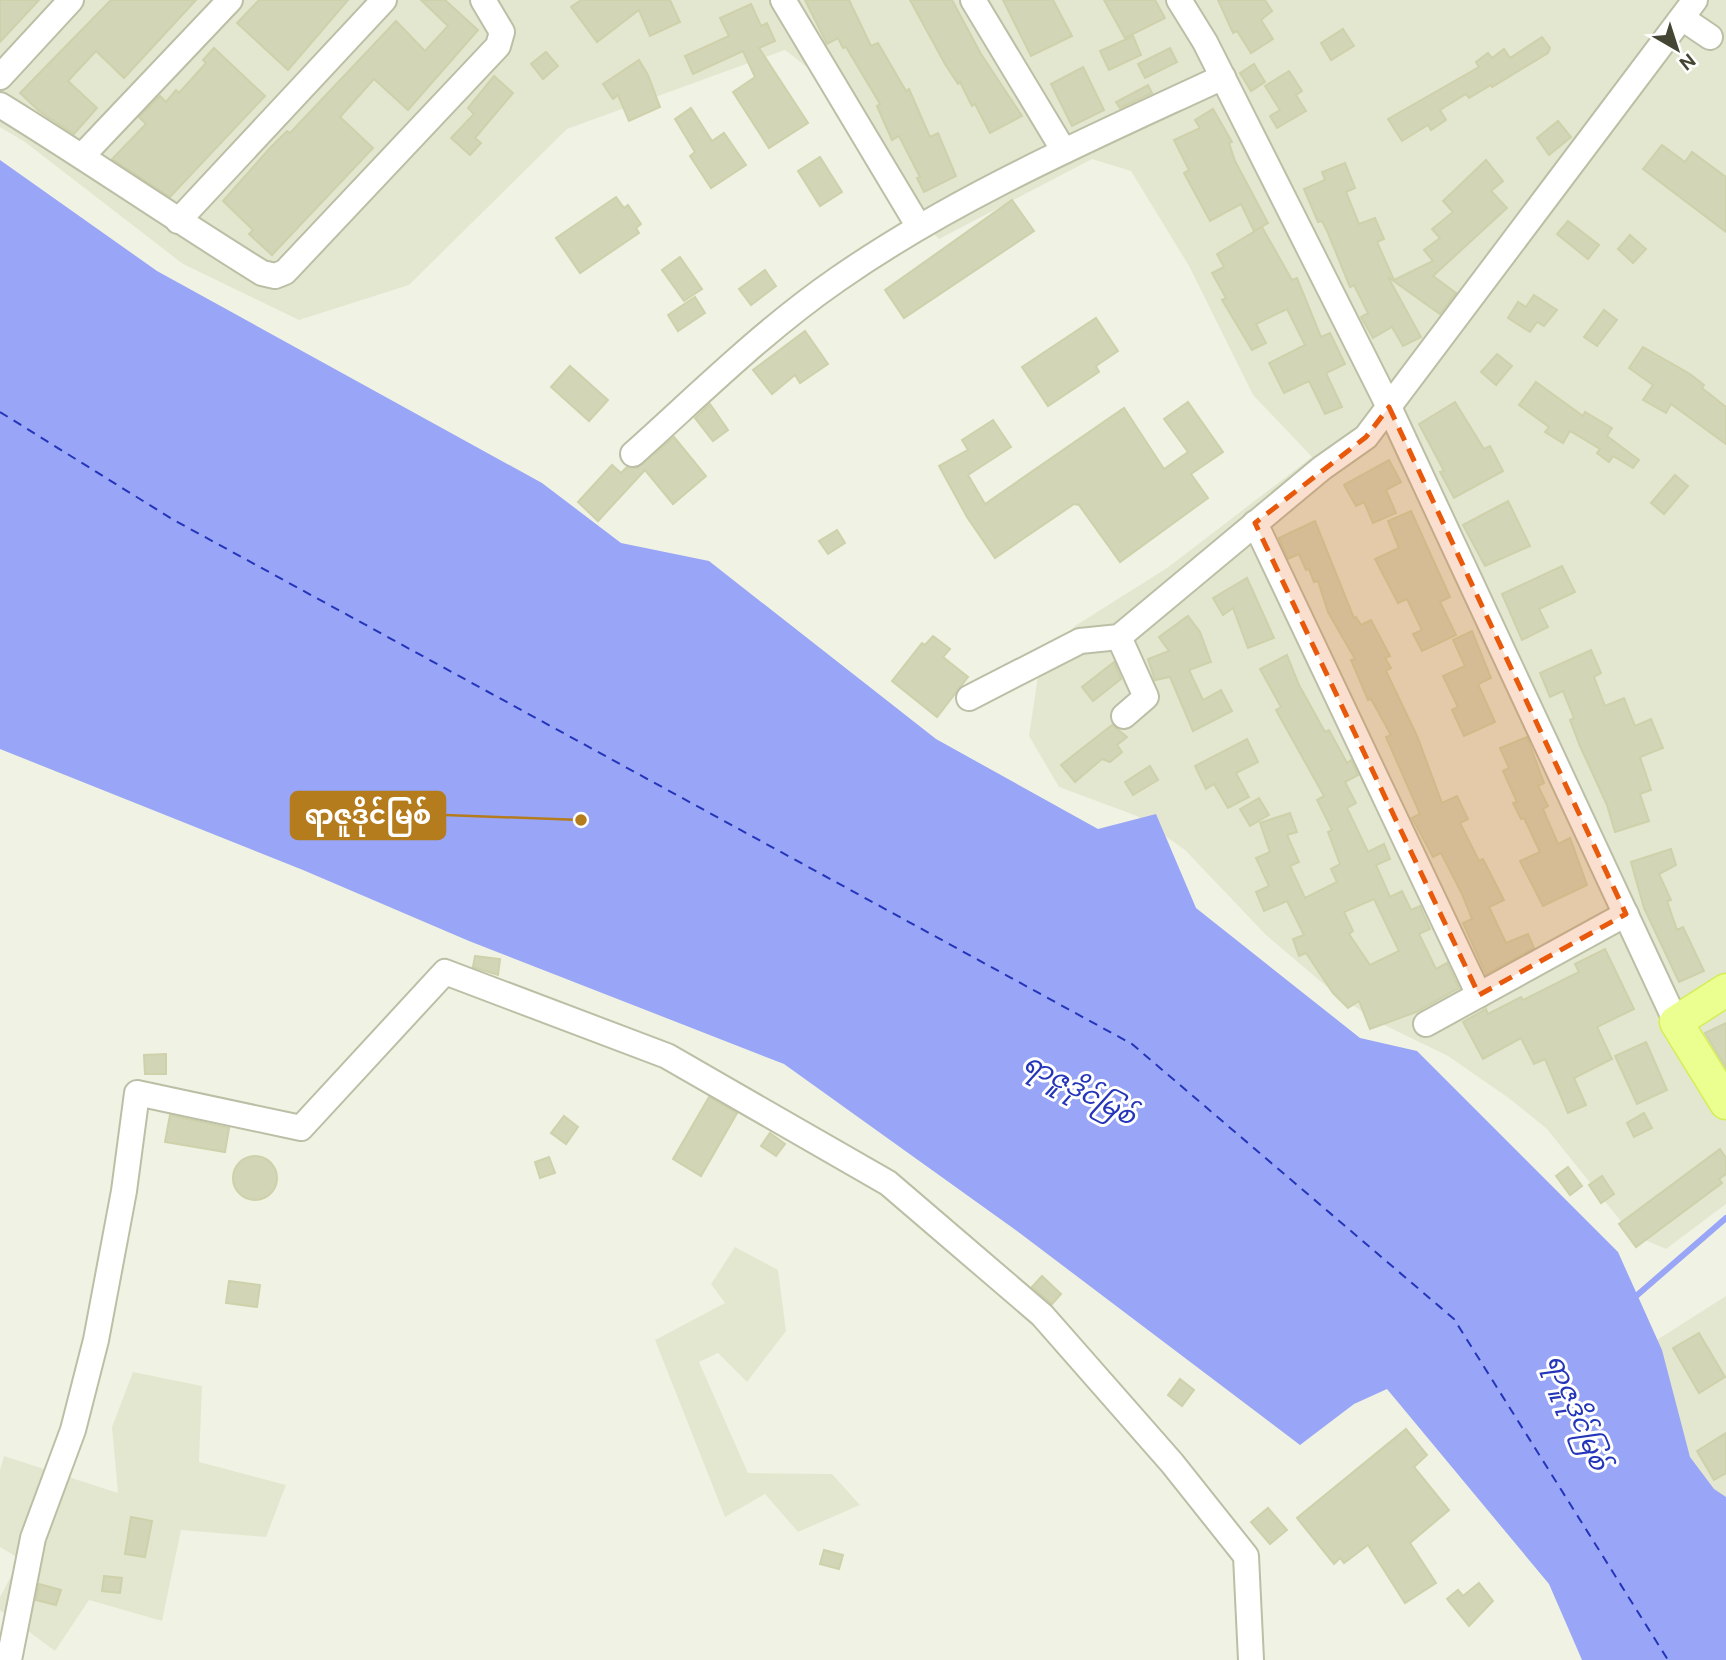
<svg xmlns="http://www.w3.org/2000/svg" width="1726" height="1660" viewBox="0 0 1726 1660" font-family="'DM Sans','Noto Sans Myanmar',sans-serif">
  <style>
    .residential { fill: #e4e7d0 }
    .water { fill: #99a5f6 }
    .lines { fill: none; stroke-linecap: round; stroke-linejoin: round }
    .stream { stroke: #99a5f6; stroke-width: 6 }
    .ferry { stroke: #2435b9; stroke-width: 2; stroke-dasharray: 9 7; stroke-linecap: butt }
    .building { fill: #d3d5b7; stroke: #ced1aa; stroke-width: 2; fill-rule: evenodd }
    .minor-casing { stroke: #bcbfa5; stroke-width: 28 }
    .major-casing { stroke: #d5ed57; stroke-width: 35 }
    .minor { stroke: #fff; stroke-width: 24 }
    .major { stroke: #ebff90; stroke-width: 32 }
    .marked { fill: #e8590c; fill-opacity: 0.2; stroke: #e8590c; stroke-width: 5; stroke-dasharray: 14 9; stroke-linejoin: round }
    .labels { text-anchor: middle; dominant-baseline: central; stroke-width: 6; stroke-linejoin: round; paint-order: stroke }
    .water-label { font-size: 26px; font-style: italic; fill: #2435b9; stroke: #fff }
    .leader { fill: none; stroke: #b47c1d; stroke-width: 2.5 }
    .callout-dot { fill: #b47c1d; stroke: #fff; stroke-width: 2.5 }
    .callout { fill: #b47c1d; stroke: #b47c1d; stroke-width: 2.5 }
    .callout-label { font-size: 26px; text-anchor: middle; font-weight: bold; fill: #fff }
  </style>
  <rect width="100%" height="100%" fill="#f0f3e3"/>
  <g class="residential">
    <polygon points="0,0 1726,0 1726,1204 1666,1249 1631,1234 1547,1129 1510,1099 1448,1056 1376,1021 1332,991 1266,935 1185,850 1137,816 1059,787 1029,736 1040,662 1075,626 1167,568 1312,457 1253,395 1189,266 1131,171 1092,159 939,239 871,173 817,75 785,50 567,129 409,285 299,320 183,264 25,142 0,127"/>
    <polygon points="735,1247 778,1270 786,1331 747,1382 718,1353 699,1362 748,1473 832,1474 860,1505 798,1532 765,1494 725,1517 655,1340 725,1303 711,1284"/>
    <polygon points="1726,1296 1726,1526 1627,1359"/>
    <polygon points="133,1372 202,1386 199,1462 286,1485 266,1537 181,1530 162,1621 89,1600 55,1651 0,1610 0,1597 20,1559 0,1547 0,1470 4,1456 118,1493 112,1427"/>
  </g>
  <polygon class="water" points="0,160 157,271 542,483 621,543 709,561 936,739 1098,829 1156,814 1196,908 1360,1038 1417,1051 1618,1252 1662,1350 1690,1457 1714,1489 1726,1497 1726,1660 1582,1660 1549,1584 1387,1389 1354,1404 1300,1445 1017,1231 784,1064 469,941 303,870 0,749"/>
  <g class="lines">
    <polyline class="stream" points="1635,1297 1726,1218"/>
    <polyline class="ferry" points="0,412 172,519 1132,1044 1454,1319 1668,1660"/>
  </g>
  <g class="building">
    <polygon points="0,0 39,0 0,42"/>
    <polygon points="111,0 196,0 124,78 96,51 68,81 97,108 74,134 39,111 20,93"/>
    <polygon points="259,0 348,0 288,70 237,23"/>
    <polygon points="421,0 445,0 478,30 408,110 374,79 340,117 373,148 272,255 249,234 253,230 223,201 270,148 287,131 290,133 396,21 425,51 448,26"/>
    <polygon points="581,0 670,0 680,22 650,36 639,10 597,42 571,7"/>
    <polygon points="805,0 849,0 871,46 878,43 906,91 909,89 930,137 938,133 956,176 924,192 917,178 920,177 899,136 892,140 877,106 880,104 846,47 843,48 838,38 827,44"/>
    <polygon points="910,0 952,0 981,54 1022,116 990,133 975,104 972,106 960,82 958,84 945,64"/>
    <polygon points="1003,0 1053,0 1072,36 1031,56"/>
    <polygon points="1104,0 1155,0 1165,18 1125,38"/>
    <polygon points="1218,0 1265,0 1272,11 1261,20 1273,39 1251,53 1237,31 1233,33"/>
    <polygon points="751,4 761,26 767,23 775,41 759,48 808,123 769,148 733,92 755,77 743,51 693,74 685,56 729,36 720,18"/>
    <polygon points="1343,29 1354,46 1331,60 1321,43"/>
    <polygon points="1133,36 1141,55 1109,70 1100,51"/>
    <polygon points="1542,37 1550,48 1548,53 1492,87 1491,85 1469,98 1466,94 1440,110 1446,120 1431,130 1428,125 1402,141 1388,119 1479,67 1476,62 1488,53 1492,58 1504,49 1510,58"/>
    <polygon points="214,48 265,96 170,197 112,159 146,124 139,117 160,96 166,102 176,90 179,93 206,63 203,60"/>
    <polygon points="1170,48 1177,62 1145,78 1138,64"/>
    <polygon points="546,52 558,66 543,79 531,64"/>
    <polygon points="639,60 648,75 660,107 629,121 618,95 613,99 603,84"/>
    <polygon points="1254,64 1265,82 1251,91 1240,73"/>
    <polygon points="1083,67 1104,110 1072,126 1051,84"/>
    <polygon points="1289,71 1302,91 1296,95 1306,111 1277,128 1270,116 1280,110 1265,86"/>
    <polygon points="494,76 513,93 475,138 481,143 470,155 451,138 474,114 468,108"/>
    <polygon points="1148,85 1152,93 1120,108 1116,102"/>
    <polygon points="691,108 712,141 724,133 746,165 711,188 690,156 695,152 675,119"/>
    <polygon points="1213,109 1232,142 1229,143 1235,161 1268,223 1254,231 1241,204 1210,221 1184,173 1189,170 1174,140 1200,128 1195,120"/>
    <polygon points="1558,121 1571,137 1549,155 1537,138"/>
    <polygon points="1662,145 1685,162 1692,152 1726,177 1726,232 1643,169"/>
    <polygon points="820,157 842,192 820,206 798,171"/>
    <polygon points="1486,160 1503,181 1491,191 1507,208 1433,276 1456,293 1440,314 1388,277 1421,337 1403,346 1392,327 1373,338 1361,317 1368,313 1354,285 1350,287 1328,233 1322,221 1318,222 1304,189 1325,180 1322,172 1345,163 1355,188 1346,192 1359,224 1375,218 1384,239 1377,242 1394,280 1433,261 1424,250 1440,238 1432,229 1453,212 1443,201"/>
    <polygon points="616,197 624,208 628,205 641,224 636,228 639,233 580,273 556,238"/>
    <polygon points="1012,200 1034,231 904,318 885,290"/>
    <polygon points="1568,221 1599,245 1588,259 1557,234"/>
    <polygon points="1262,227 1292,280 1297,278 1321,337 1330,333 1345,364 1326,373 1342,407 1325,414 1309,381 1284,393 1269,363 1305,345 1287,309 1256,324 1266,343 1252,350 1222,300 1226,298 1212,273 1224,267 1217,254"/>
    <polygon points="1630,235 1646,249 1633,263 1618,249"/>
    <polygon points="680,257 702,289 684,301 662,270"/>
    <polygon points="765,270 776,286 751,305 739,289"/>
    <polygon points="1534,295 1557,310 1544,326 1537,322 1530,332 1508,318 1518,302 1526,307"/>
    <polygon points="695,297 705,313 678,331 668,315"/>
    <polygon points="1604,310 1617,320 1597,346 1584,337"/>
    <polygon points="1096,318 1118,351 1096,366 1099,372 1048,406 1022,367"/>
    <polygon points="805,331 828,364 800,383 795,375 772,394 753,370"/>
    <polygon points="1643,347 1690,374 1704,385 1702,388 1726,407 1726,444 1671,404 1666,413 1643,400 1653,385 1629,368"/>
    <polygon points="1497,354 1512,366 1496,385 1481,372"/>
    <polygon points="570,366 608,400 589,421 551,387"/>
    <polygon points="1536,382 1583,416 1585,412 1612,428 1607,436 1639,460 1633,468 1613,456 1609,462 1597,453 1600,449 1570,431 1563,443 1545,432 1549,427 1519,405"/>
    <polygon points="1188,402 1223,452 1191,474 1208,498 1120,562 1079,505 1074,504 995,558 967,517 939,466 968,450 962,440 993,420 1011,447 968,475 985,504 1124,408 1164,469 1188,452 1164,419"/>
    <polygon points="1455,402 1484,449 1490,446 1503,471 1454,498 1440,472 1444,471 1419,424"/>
    <polygon points="710,404 728,430 713,441 695,418"/>
    <polygon points="674,437 706,476 673,504 645,470 598,521 578,502 612,465 621,473 627,467 637,468"/>
    <polygon points="1389,460 1401,482 1386,490 1396,513 1373,523 1364,502 1356,506 1344,485"/>
    <polygon points="1675,475 1688,486 1664,514 1651,503"/>
    <polygon points="1508,501 1530,546 1485,566 1463,525"/>
    <polygon points="1411,511 1450,597 1440,602 1456,635 1422,651 1413,634 1422,630 1407,599 1398,603 1375,559 1399,548 1388,521"/>
    <polygon points="1315,521 1354,618 1356,617 1361,625 1371,620 1390,656 1385,658 1391,668 1386,671 1417,736 1442,803 1457,796 1468,819 1460,823 1479,861 1483,859 1504,900 1489,907 1506,943 1528,934 1534,948 1486,974 1463,923 1472,919 1462,894 1441,853 1433,857 1412,818 1420,814 1386,737 1391,735 1371,699 1368,700 1351,660 1355,659 1328,612 1318,581 1314,582 1309,569 1306,570 1299,554 1288,559 1279,538"/>
    <polygon points="837,530 845,543 828,554 819,541"/>
    <polygon points="1562,566 1575,592 1539,609 1548,627 1522,640 1502,594"/>
    <polygon points="1247,578 1274,638 1248,648 1233,608 1223,615 1213,598"/>
    <polygon points="1188,616 1200,632 1211,662 1189,670 1203,700 1221,690 1232,711 1193,731 1170,677 1155,680 1148,659 1169,651 1159,637"/>
    <polygon points="1472,631 1491,678 1478,684 1495,722 1464,736 1452,710 1458,707 1443,676 1465,666 1453,640"/>
    <polygon points="933,636 950,649 943,657 968,677 937,717 892,681 922,643 925,645"/>
    <polygon points="1591,650 1601,673 1594,677 1605,706 1624,698 1635,726 1651,719 1663,748 1640,757 1651,790 1640,794 1649,821 1615,832 1607,805 1580,746 1570,720 1574,718 1563,691 1550,697 1540,673"/>
    <path d="M1287 655 1299 685 1325 732 1329 730 1347 763 1351 760 1358 775 1345 782 1356 803 1347 808 1368 852 1384 844 1390 859 1376 865 1390 897 1402 891 1411 910 1420 906 1430 929 1419 934 1436 969 1447 963 1459 988 1416 1012 1370 1029 1359 1001 1348 1008 1333 993 1306 953 1299 956 1293 939 1304 935 1287 901 1264 911 1256 892 1269 886 1256 858 1270 852 1260 823 1290 813 1297 832 1287 835 1299 862 1290 866 1305 898 1337 882 1331 869 1340 864 1328 832 1332 830 1317 800 1324 796 1276 710 1281 707 1260 669ZM1374 899 1399 951 1370 965 1349 934 1353 931 1344 912Z"/>
    <polygon points="1114,662 1121,679 1093,701 1082,687"/>
    <polygon points="1112,725 1127,737 1117,745 1122,752 1110,762 1102,759 1075,782 1061,765"/>
    <polygon points="1527,737 1544,783 1538,786 1548,806 1543,809 1558,844 1570,838 1587,885 1543,906 1520,861 1540,852 1524,818 1521,819 1513,803 1517,802 1503,771 1509,768 1500,748"/>
    <polygon points="1247,739 1258,762 1236,773 1249,797 1228,808 1214,784 1206,789 1195,766"/>
    <polygon points="1150,766 1158,780 1133,795 1125,782"/>
    <polygon points="1259,798 1269,815 1250,826 1240,809"/>
    <polygon points="1671,849 1676,865 1659,874 1671,900 1667,901 1677,930 1683,927 1704,971 1679,982 1644,908 1631,862"/>
    <polygon points="1605,949 1634,1009 1597,1027 1612,1059 1574,1078 1586,1105 1568,1113 1545,1059 1534,1064 1521,1038 1483,1059 1463,1022 1486,1009 1488,1014 1521,997 1523,1000 1579,972 1575,964"/>
    <polygon points="475,956 500,959 498,975 473,967"/>
    <polygon points="1726,1023 1726,1068 1705,1033"/>
    <polygon points="1646,1042 1667,1090 1637,1104 1615,1056"/>
    <polygon points="166,1054 166,1074 145,1074 144,1055"/>
    <polygon points="709,1097 737,1113 701,1176 673,1159"/>
    <polygon points="1644,1113 1652,1128 1634,1137 1627,1123"/>
    <polygon points="170,1115 229,1128 225,1152 165,1142"/>
    <polygon points="564,1116 578,1127 566,1144 551,1133"/>
    <polygon points="770,1133 785,1144 776,1156 761,1146"/>
    <polygon points="1720,1149 1726,1158 1726,1174 1719,1179 1722,1183 1636,1247 1619,1224"/>
    <circle cx="255" cy="1178" r="22"/>
    <polygon points="549,1157 555,1173 540,1178 535,1162"/>
    <polygon points="1568,1167 1582,1186 1570,1195 1556,1176"/>
    <polygon points="1602,1176 1614,1194 1601,1203 1589,1185"/>
    <polygon points="1042,1276 1061,1294 1052,1304 1032,1287"/>
    <polygon points="229,1281 260,1285 257,1307 226,1303"/>
    <polygon points="1699,1333 1725,1377 1699,1393 1673,1348"/>
    <polygon points="1180,1379 1194,1390 1182,1406 1168,1395"/>
    <polygon points="1406,1429 1427,1455 1414,1467 1449,1510 1410,1543 1436,1583 1405,1603 1368,1545 1344,1563 1340,1558 1334,1564 1297,1518"/>
    <polygon points="1726,1433 1726,1473 1714,1480 1697,1451"/>
    <polygon points="1268,1508 1287,1530 1270,1544 1251,1522"/>
    <polygon points="131,1517 152,1521 145,1557 125,1554"/>
    <polygon points="824,1550 843,1555 839,1569 820,1564"/>
    <polygon points="104,1576 122,1578 120,1593 102,1591"/>
    <polygon points="1479,1583 1493,1601 1469,1626 1447,1599 1458,1590 1463,1596"/>
    <polygon points="39,1584 61,1590 56,1605 36,1600"/>
  </g>
  <g class="lines">
    <g class="minor-casing">
      <g id="minor">
        <polyline points="783,0 919,227"/>
        <polyline points="973,0 1064,151"/>
        <polyline points="1179,0 1205,42 1389,407 1676,1022"/>
        <polyline points="1682,18 1710,37"/>
        <polyline points="0,77 71,0"/>
        <path d="M0 105C88 159 173 218 262 273L275 276 285 272 498 46 502 32 483 0"/>
        <polyline points="82,156 230,0"/>
        <polyline points="178,221 384,0"/>
        <path d="M633 454C700 394 764 330 838 279 957 196 1092 138 1223 77"/>
        <polyline points="1255,523 1479,995"/>
        <polyline points="1119,637 1146,697 1124,716"/>
        <polyline points="969,698 1080,641 1119,637 1322,468 1366,437 1695,0"/>
        <polyline points="1426,1024 1626,914"/>
        <polyline points="9,1660 33,1538 73,1430 96,1340 124,1191 137,1093 301,1128 445,972 667,1056 888,1183 1042,1315 1172,1463 1246,1556 1251,1660"/>
      </g>
    </g>
    <g class="major-casing">
      <polyline id="major" points="1726,990 1676,1022 1726,1103"/>
    </g>
    <use href="#minor" class="minor"/>
    <use href="#major" class="major"/>
  </g>
  <path class="marked" d="M1389 407 1626 914 1479 995 1255 523 1366 437Z"/>
  <g class="labels">
    <g class="water-label">
      <text transform="translate(1080 1089) rotate(28)">ရာဇူဒိုင်မြစ်</text>
      <text transform="translate(1578 1412) rotate(68)">ရာဇူဒိုင်မြစ်</text>
    </g>
  </g>
  <path class="leader" d="M581 820L445 815"/>
  <circle class="callout-dot" cx="581" cy="820" r="7"/>
  <rect class="callout" x="291" y="792" width="154" height="47" rx="7"/>
  <g class="callout-label">
    <text x="368" y="824">ရာဇူဒိုင်မြစ်</text>
  </g>
  <g transform="translate(1677 49) rotate(141)" stroke="#ffffff" stroke-width="5" paint-order="stroke">
  <path d="M0-5L12 26L0 18L-12 26Z" fill="#444533"/>
  <text y="-10" font-size="19" font-weight="bold" text-anchor="middle" fill="#444533">N</text>
  </g>
</svg>
